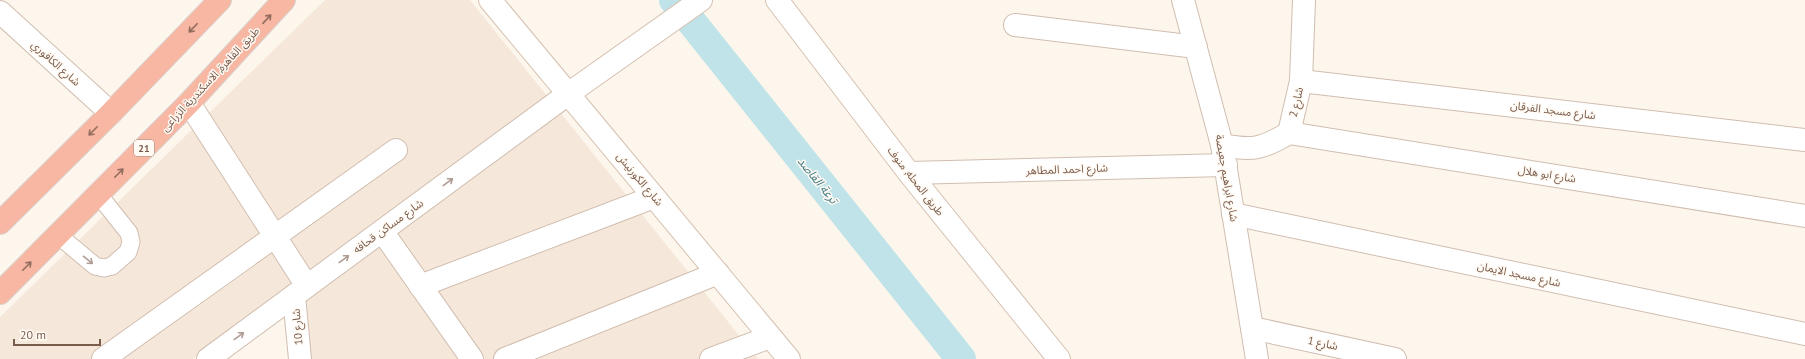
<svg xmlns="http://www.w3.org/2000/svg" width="1805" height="359" viewBox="0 0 1805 359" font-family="'PT Sans','Noto Sans Arabic',sans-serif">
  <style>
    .residential { fill: #f5e8da }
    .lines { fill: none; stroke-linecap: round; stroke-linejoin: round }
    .canal { stroke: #bfe3e8; stroke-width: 30 }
    .lane-casing { stroke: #d1beb0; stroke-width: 19 }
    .street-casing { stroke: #d1beb0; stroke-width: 24 }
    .secondary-casing { stroke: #d6c0b0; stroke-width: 24 }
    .highway-casing { stroke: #dad1cd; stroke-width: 24 }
    .lane { stroke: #fff; stroke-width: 17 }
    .street { stroke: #fff; stroke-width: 22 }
    .secondary { stroke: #fff; stroke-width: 22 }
    .highway { stroke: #f7b7a3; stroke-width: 22 }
    .oneway { stroke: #936e5e }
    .oneway2 { stroke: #af9d94 }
    .labels { text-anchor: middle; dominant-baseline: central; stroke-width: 3; stroke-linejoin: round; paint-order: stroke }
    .shield { fill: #fffaf3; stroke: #a28b7f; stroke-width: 1 }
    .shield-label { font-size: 10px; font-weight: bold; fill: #7a5c4d }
    .street-label { font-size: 11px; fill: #7a5c4d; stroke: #fffaf3 }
    .water-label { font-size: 12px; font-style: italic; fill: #437c86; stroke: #fffaf3 }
  </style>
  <rect width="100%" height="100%" fill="#fdf6ec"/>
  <polygon class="residential" points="325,0 470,0 758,359 308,359 298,284 193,359 0,359 0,317"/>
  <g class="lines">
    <polyline class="canal" points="674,0 961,359"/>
    <g class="lane-casing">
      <polyline id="lane" points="58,235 95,266 104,268 112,266 128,252 131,242 129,233 98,194"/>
    </g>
    <g class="street-casing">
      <g id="street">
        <polyline points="1183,0 1222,145 1257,359"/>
        <polyline points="0,12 111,113"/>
        <polyline points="1015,25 1196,47"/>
        <polyline points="1301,81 1805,140"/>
        <polyline points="189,103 307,286"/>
        <polyline points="1289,133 1805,216"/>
        <path d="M1222 145C1253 151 1262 149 1289 133L1301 81 1304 0"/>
        <polyline points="909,173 1226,165"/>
        <polyline points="1233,214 1805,334"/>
        <polyline points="382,231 472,359"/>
        <polyline points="420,286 654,197"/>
        <polyline points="294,296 300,359"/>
        <polyline points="1252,328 1395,359"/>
        <polyline points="103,359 396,150"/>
        <polyline points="208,359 568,94"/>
        <polyline points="505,359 718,273"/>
        <polyline points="711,359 770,337"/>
      </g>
    </g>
    <g class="secondary-casing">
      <g id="secondary">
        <polyline points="490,0 789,359"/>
        <polyline points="777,0 909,173 1059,359"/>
        <polyline points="568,94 701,0"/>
      </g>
    </g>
    <g class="highway-casing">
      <g id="highway">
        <polyline points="0,223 111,113 220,0"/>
        <polyline points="0,293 189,103 284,0"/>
      </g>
    </g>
    <use href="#lane" class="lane"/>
    <use href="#street" class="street"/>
    <use href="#secondary" class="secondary"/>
    <use href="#highway" class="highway"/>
  </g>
  <defs><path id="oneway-shaft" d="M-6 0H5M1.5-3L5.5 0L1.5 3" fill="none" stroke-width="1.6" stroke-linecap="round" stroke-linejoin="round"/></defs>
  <g class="oneway">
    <use href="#oneway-shaft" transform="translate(267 19) rotate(-47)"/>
    <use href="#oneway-shaft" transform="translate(193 28) rotate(134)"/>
    <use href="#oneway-shaft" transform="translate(93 131) rotate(135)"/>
    <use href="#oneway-shaft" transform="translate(119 173) rotate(-45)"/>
    <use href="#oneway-shaft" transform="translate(27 266) rotate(-45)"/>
  </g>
  <g class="oneway2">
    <use href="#oneway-shaft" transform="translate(448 182) rotate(-36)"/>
    <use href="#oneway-shaft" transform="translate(344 259) rotate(-36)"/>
    <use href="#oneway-shaft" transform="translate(88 260) rotate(39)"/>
    <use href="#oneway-shaft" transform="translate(239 336) rotate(-36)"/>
  </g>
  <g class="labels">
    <rect class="shield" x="134" y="140" width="20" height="16" rx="3"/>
    <g class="shield-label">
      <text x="144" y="148">21</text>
    </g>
    <g class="street-label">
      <text transform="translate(56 63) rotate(42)">شارع الكافوري</text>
      <text transform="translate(210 79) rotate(-47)">طريق القاهرة, الاسكندرية الزراعى</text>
      <text transform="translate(1296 102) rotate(-77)">شارع 2</text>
      <text transform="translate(1553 110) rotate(7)">شارع مسجد الفرقان</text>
      <text transform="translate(1067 169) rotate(-2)">شارع احمد المطاهر</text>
      <text transform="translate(1547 174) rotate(9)">شارع ابو هلال</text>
      <text transform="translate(1227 178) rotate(80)">شارع ابراهيم جعيصة</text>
      <text transform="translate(640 179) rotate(50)">شارع الكورنيش</text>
      <text transform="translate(916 181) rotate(52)">طريق المحله, منوف</text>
      <text transform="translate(388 226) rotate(-36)">شارع مساكن قحافه</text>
      <text transform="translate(1519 274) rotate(12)">شارع مسجد الايمان</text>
      <text transform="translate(297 327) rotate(-95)">شارع 10</text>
      <text transform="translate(1323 343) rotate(12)">شارع 1</text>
    </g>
    <g class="water-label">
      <text transform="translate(818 180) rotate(51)">ترعة القاصد</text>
    </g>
  </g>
  <path d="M14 339v6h86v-6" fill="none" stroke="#7a5c4d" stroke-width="2"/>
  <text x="20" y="339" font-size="12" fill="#7a5c4d" stroke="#fffaf3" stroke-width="3" paint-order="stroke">20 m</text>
</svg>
